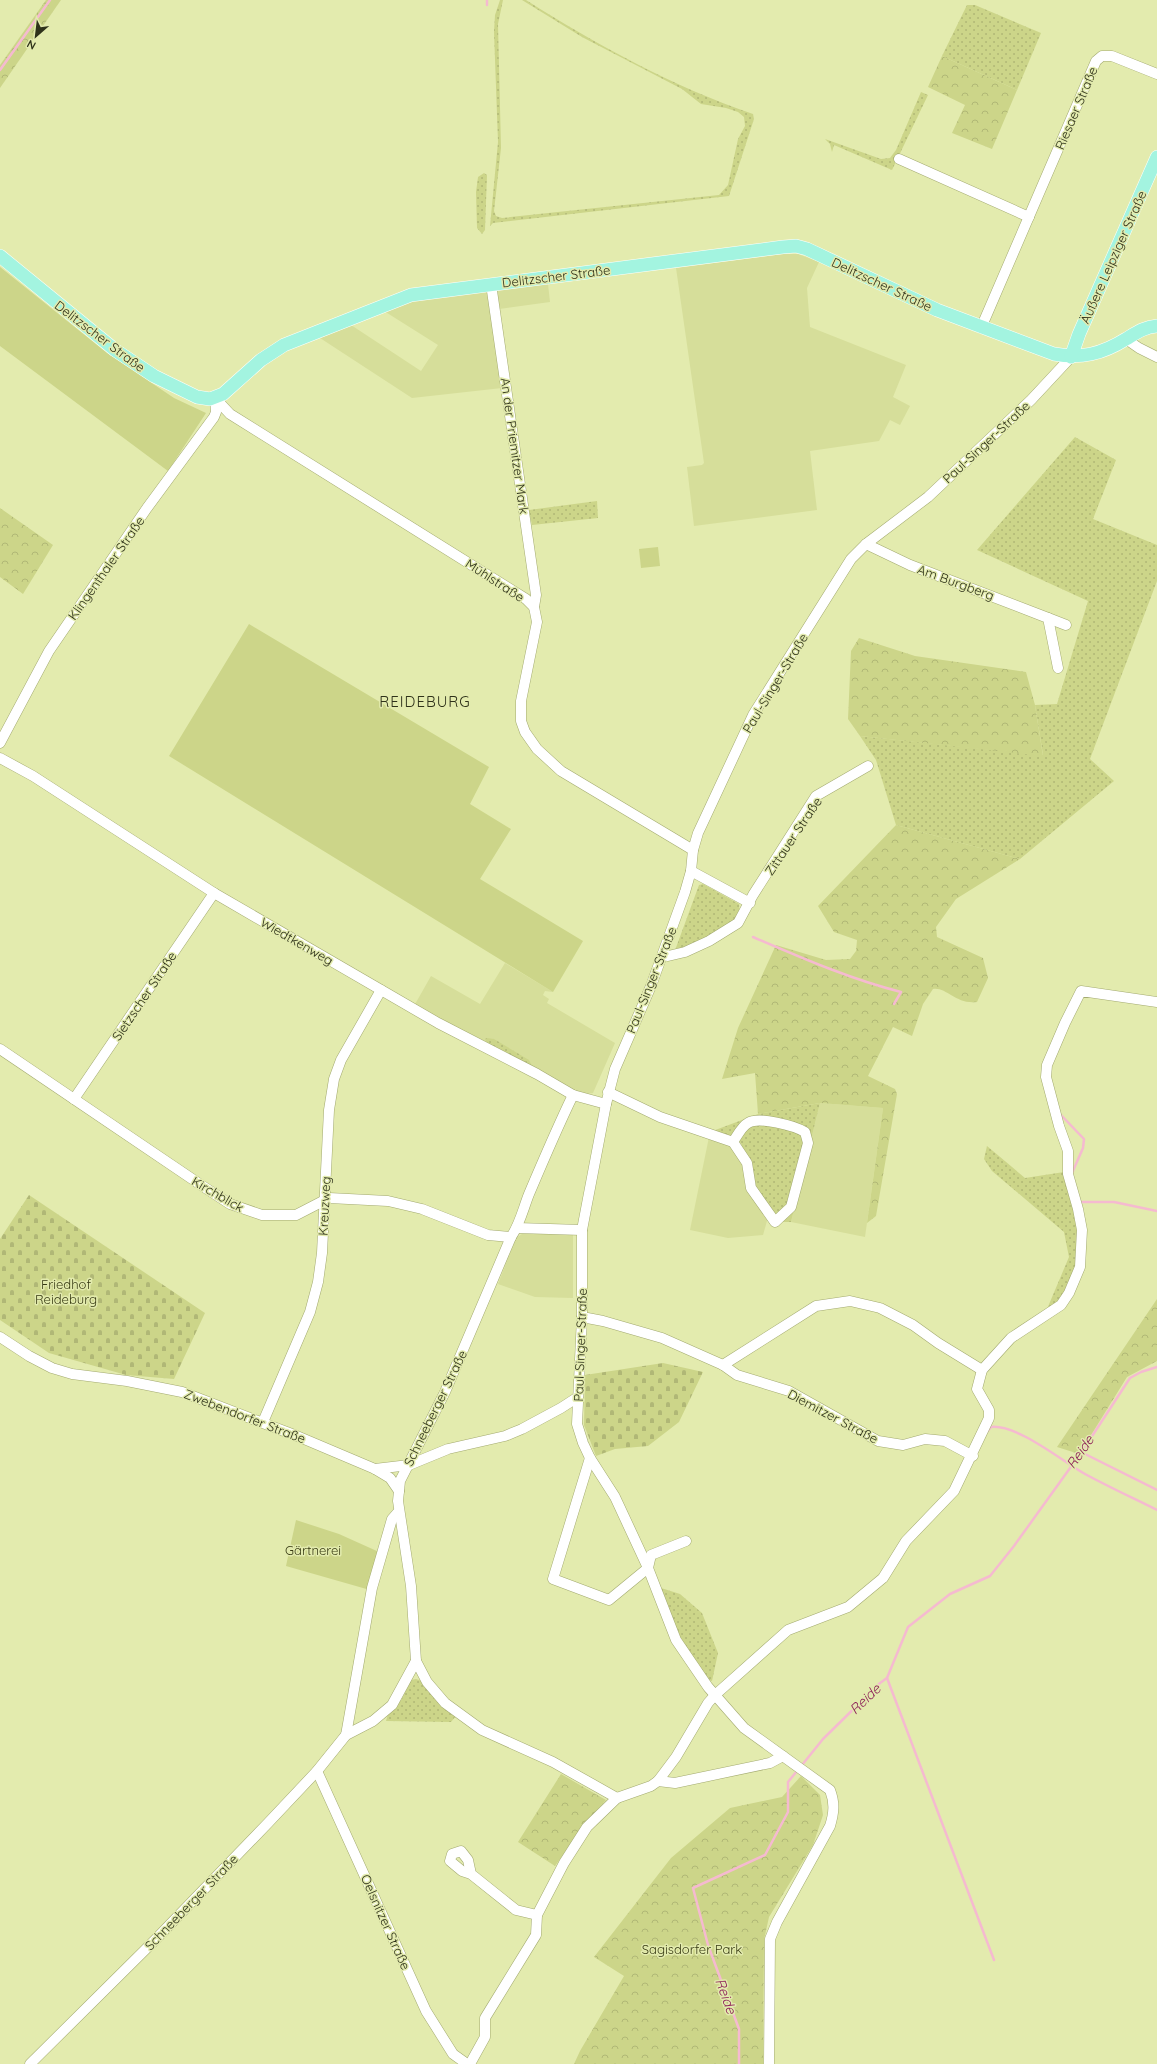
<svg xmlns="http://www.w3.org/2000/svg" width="1157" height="2064" viewBox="0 0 1157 2064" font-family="Quicksand,sans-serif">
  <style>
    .built { fill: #d6de9a }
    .grass { fill: url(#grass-dots) }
    .forest { fill: url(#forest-crowns) }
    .cemetery { fill: url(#cemetery-stones) }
    .garden { fill: #ccd589 }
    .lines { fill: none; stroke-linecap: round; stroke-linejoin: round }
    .stream { stroke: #f5bad0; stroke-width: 2.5 }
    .minor-casing { stroke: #a3aa70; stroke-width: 11 }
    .major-casing { stroke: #fff; stroke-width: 14 }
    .minor { stroke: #fff; stroke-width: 10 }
    .major { stroke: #a3f4e0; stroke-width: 13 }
    .labels { text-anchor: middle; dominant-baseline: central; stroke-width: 3; stroke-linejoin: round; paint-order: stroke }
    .street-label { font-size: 13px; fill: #2f321a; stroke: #e3ebae }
    .park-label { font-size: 13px; fill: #373a12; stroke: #e3ebae }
    .water-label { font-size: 14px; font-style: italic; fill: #8c1f57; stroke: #e3ebae }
    .quarter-label { font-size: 15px; letter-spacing: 1px; fill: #2f321a; stroke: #e3ebae }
  </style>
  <defs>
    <pattern id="grass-dots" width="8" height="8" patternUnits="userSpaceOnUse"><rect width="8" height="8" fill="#ccd589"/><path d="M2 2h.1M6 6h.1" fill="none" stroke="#b0b776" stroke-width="1.8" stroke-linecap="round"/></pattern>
    <pattern id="forest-crowns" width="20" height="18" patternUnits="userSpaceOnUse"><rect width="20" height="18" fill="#ccd589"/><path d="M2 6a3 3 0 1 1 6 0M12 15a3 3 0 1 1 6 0" fill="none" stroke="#b0b776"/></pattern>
    <pattern id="cemetery-stones" width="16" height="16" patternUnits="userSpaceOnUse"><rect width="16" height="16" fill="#ccd589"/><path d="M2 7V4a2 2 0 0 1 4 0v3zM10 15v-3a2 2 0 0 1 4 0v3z" fill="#b0b776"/></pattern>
  </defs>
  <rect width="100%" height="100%" fill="#e3ebae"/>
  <g class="built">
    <polygon points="783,254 798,254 819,262 807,288 810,327 906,365 893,397 910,406 900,425 890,420 879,441 810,451 817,510 694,526 687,467 702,465 704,463 676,268"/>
    <polygon points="548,284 550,302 492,310 502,388 412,398 320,338 351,325 421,371 438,345 384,311 409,301"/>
    <polygon points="505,963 553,992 545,991 543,995 549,999 547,1003 615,1043 593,1093 581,1095 414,1006 431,976 480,1004"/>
    <polygon points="820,1103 883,1108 865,1237 791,1222"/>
    <polygon points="709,1137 744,1147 769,1214 763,1235 728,1238 690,1230"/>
    <polygon points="573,1233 573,1298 535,1297 498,1284 516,1238 522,1234"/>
  </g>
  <g class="grass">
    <path d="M500 0H503L498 24 501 148 494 211 496 216 502 218 719 195 728 185 738 139 745 126 744 117 738 112 726 108 701 104 682 89 582 37 522 0H526C597 45 674 87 753 114L754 119 729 196 493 223 490 226 498 142 494 32 495 15Z"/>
    <polygon points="967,5 975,5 1041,33 1017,90 942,56"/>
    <polygon points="921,92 928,95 892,170 834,145 832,152 830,144 825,139 881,159 890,158 896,150"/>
    <polygon points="484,173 487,175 485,230 482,234 477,228 476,192 478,177"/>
    <polygon points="1075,437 1116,460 1093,519 1157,545 1157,581 1090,759 1114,781 1020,859 896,825 876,760 860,736 1043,755 1035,705 1057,704 1088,601 977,550"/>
    <polygon points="597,501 598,518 532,525 529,510"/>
    <path d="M703 884 739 904C743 931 694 944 674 953L699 885Z"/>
    <polygon points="487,1038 494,1039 529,1060 532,1066 487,1043 485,1039"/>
    <polygon points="820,1103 791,1222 775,1222 751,1188 747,1163 741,1143 710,1132 758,1114"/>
    <path d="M987 1146 1025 1178 1064 1172C1069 1191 1077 1212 1079 1231 1082 1256 1070 1297 1047 1309L1069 1257 1064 1232 992 1171 984 1159Z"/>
    <polygon points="658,1587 680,1594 702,1613 718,1653 712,1681 703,1678 680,1636"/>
    <polygon points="416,1679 422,1681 456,1716 451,1722 386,1721 388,1714 402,1699 411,1680"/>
  </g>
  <g class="forest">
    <polygon points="46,0 61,0 0,88 0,65"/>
    <polygon points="942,56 1017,90 992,149 952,133 965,105 928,87"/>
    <polygon points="0,508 53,545 23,594 0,577"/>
    <polygon points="859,638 915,656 1026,672 1035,705 1043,756 860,736 848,719 851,651"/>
    <path d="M896 825 1020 859 956 899 936 927 937 937 983 958 988 978 977 1002C956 1005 947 987 933 989L923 1004 912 1036 893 1027 868 1076 895 1089 897 1094 876 1216 867 1223 883 1108 820 1103 758 1114 755 1073 722 1079 738 1028 776 945 826 960 850 959 856 951 857 940 834 932 818 906Z"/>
    <polygon points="1157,1299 1157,1361 1127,1377 1088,1440 1076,1453 1057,1447"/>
    <polygon points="561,1774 606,1800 587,1821 555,1866 518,1842"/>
    <polygon points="801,1776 820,1795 823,1815 813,1845 769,1917 764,1940 763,2064 574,2064 580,2051 624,1976 594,1957 671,1858 730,1808 782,1797"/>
  </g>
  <g class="cemetery">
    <polygon points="29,1195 205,1313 174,1379 126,1375 49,1353 0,1320 0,1239"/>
    <polygon points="663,1363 703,1372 679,1422 648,1446 615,1449 596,1456 584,1425 585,1375"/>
  </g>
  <g class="garden">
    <polygon points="0,267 107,353 174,398 206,413 168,471 0,346"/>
    <polygon points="658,547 660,566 641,568 639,549"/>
    <polygon points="249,624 489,767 470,804 511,829 480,879 583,941 553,992 169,756"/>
    <polygon points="296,1520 339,1534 379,1552 370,1590 286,1566"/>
  </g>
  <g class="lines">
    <g class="stream">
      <polyline points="487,0 487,5"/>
      <polyline points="0,70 50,0"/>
      <path d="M753 937C802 958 850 979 901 992L894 1004"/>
      <polyline points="1060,1114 1084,1139 1083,1148 1072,1173"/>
      <polyline points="1082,1202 1114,1202 1157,1211"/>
      <path d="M987 1432 991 1427C1017 1424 1062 1461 1085 1474 1109 1487 1133 1498 1157 1510"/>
      <polyline points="1081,1452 1157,1490"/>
      <polyline points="887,1678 994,1960"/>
      <polyline points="802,1765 823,1739 880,1683 887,1678 908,1627 950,1594 990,1576 1014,1546 1083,1450 1130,1378 1141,1372 1157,1367"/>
      <polyline points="739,2064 739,2029 708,1945 693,1888 765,1855 788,1812 788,1782 797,1771"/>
    </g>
    <g class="minor-casing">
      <g id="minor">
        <polyline points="899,159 1029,217"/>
        <polyline points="491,284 536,595 534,607"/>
        <polyline points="981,328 1096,61 1102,56 1112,56 1157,74"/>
        <polyline points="1126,339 1139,348 1157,357"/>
        <polyline points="215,398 230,414 526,599 534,607 537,622 521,701 521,721 525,732 537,749 561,771 693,850"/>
        <polyline points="866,544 910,565 1048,618 1058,668"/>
        <polyline points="1048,618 1066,625"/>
        <polyline points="0,743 49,651 147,508 214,417 216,412 215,398"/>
        <polyline points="0,758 33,776 214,893 438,1023 537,1074 573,1095 606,1104"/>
        <polyline points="691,871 750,903"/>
        <polyline points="663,954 668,956 685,952 709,941 738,923 753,895 816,796 868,766"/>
        <polyline points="0,1049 204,1187 230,1204 262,1215 296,1215 329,1198 388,1201 422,1209 488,1235 511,1237"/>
        <path d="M608 1092 660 1117 733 1142 747 1163 751 1188 775 1222 791 1207 808 1143 805 1132C795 1126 759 1116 748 1123 742 1126 737 1136 733 1142"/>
        <path d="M573 1095C557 1128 543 1161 529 1194 523 1209 520 1224 511 1237L445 1392 400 1481 398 1501 411 1586 416 1661 427 1682 445 1703 482 1730 553 1762 617 1798"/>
        <polyline points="74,1099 214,893"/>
        <polyline points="517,1228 582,1230"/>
        <polyline points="582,1317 603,1321 662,1338 723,1365 737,1375 789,1391 878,1441 903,1445 925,1439 945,1441 973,1456"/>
        <polyline points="0,1337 29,1356 52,1368 72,1374 127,1381 182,1392 297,1436 375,1469 390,1478 399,1491"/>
        <polyline points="723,1365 816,1306 850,1301 880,1308 913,1325 938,1343 982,1370"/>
        <polyline points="263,1422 310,1312 318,1282 322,1253 329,1110 334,1079 341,1060 381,990"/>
        <polyline points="590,1458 553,1579 609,1600 648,1568 651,1555 686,1541"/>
        <polyline points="375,1469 409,1465 448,1449 505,1436 522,1429 561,1408 578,1397"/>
        <polyline points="346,1735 372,1588 392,1519 399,1511"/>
        <polyline points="317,1771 426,2011 453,2054 467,2064"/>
        <polyline points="658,1781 675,1783 770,1763 783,1756"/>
        <polyline points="471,1874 462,1871 450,1861 452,1854 461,1851 468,1860 471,1874 516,1910 537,1915"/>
        <polyline points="30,2064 155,1940 268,1823 317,1771 346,1735 373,1721 392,1705 416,1661"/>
        <polyline points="470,2064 485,2037 485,2018 536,1935 537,1915 564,1863 587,1827 617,1798 651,1786 658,1781 676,1757 708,1703 715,1695 788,1630 848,1607 883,1578 906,1541 954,1491 989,1418 989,1410 977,1389 982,1370 1011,1338 1061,1305 1069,1293 1080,1267 1082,1230 1078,1209 1068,1174 1068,1151 1059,1126 1046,1077 1047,1065 1065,1023 1081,991 1157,1002"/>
        <path d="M769 2064 770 1939 777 1922 830 1826C834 1813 835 1803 830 1790L744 1728 708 1687 676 1640 648 1568 615 1497 590 1458 583 1443 577 1424 582 1317V1230L606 1104 615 1069 651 986 685 892 691 871 693 850 698 833 753 715 851 559 866 544 928 497 1031 400 1071 357"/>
      </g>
    </g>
    <g class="major-casing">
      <g id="major">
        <path d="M0 256 115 350 154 376 197 397 210 399 223 394 261 360 284 345 411 295 783 247 796 246 807 249 937 310 1054 354C1081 359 1102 354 1126 339 1136 333 1144 327 1157 326"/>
        <polyline points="1071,357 1079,334 1157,157"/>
      </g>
    </g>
    <use href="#minor" class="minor"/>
    <use href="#major" class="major"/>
  </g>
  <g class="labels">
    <g class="street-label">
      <text transform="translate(1076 108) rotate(-67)">Riesaer Straße</text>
      <text transform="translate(1113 257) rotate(-66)">Äußere Leipziger Straße</text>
      <text transform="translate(556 276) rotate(-7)">Delitzscher Straße</text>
      <text transform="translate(882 284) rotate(25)">Delitzscher Straße</text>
      <text transform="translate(100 336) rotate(37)">Delitzscher Straße</text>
      <text transform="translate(986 442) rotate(-43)">Paul-Singer-Straße</text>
      <text transform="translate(515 446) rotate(82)">An der Priemitzer Mark</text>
      <text transform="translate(106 568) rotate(-55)">Klingenthaler Straße</text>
      <text transform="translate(495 580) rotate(33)">Mühlstraße</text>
      <text transform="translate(956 582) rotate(20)">Am Burgberg</text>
      <text transform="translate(775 683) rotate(-59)">Paul-Singer-Straße</text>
      <text transform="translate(793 836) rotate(-56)">Zittauer Straße</text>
      <text transform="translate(297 941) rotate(30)">Wiedtkenweg</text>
      <text transform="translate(651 980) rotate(-68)">Paul-Singer-Straße</text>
      <text transform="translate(144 996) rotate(-56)">Sietzscher Straße</text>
      <text transform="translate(218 1194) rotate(30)">Kirchblick</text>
      <text transform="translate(324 1206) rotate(-87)">Kreuzweg</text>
      <text transform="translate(580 1345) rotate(-88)">Paul-Singer-Straße</text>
      <text transform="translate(435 1408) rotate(-64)">Schneeberger Straße</text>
      <text transform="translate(245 1416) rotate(21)">Zwebendorfer Straße</text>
      <text transform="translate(833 1416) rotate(28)">Diemitzer Straße</text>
      <text transform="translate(191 1902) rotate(-46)">Schneeberger Straße</text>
      <text transform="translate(386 1922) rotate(66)">Oelsnitzer Straße</text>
    </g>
    <g class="park-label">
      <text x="66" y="1284">Friedhof<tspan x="66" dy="15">Reideburg</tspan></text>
      <text x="313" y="1550">Gärtnerei</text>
      <text x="692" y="1949">Sagisdorfer Park</text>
    </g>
    <g class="water-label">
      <text transform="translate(1080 1452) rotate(-55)">Reide</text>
      <text transform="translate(865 1699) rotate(-44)">Reide</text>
      <text transform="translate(726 1996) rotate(70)">Reide</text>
    </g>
    <g class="quarter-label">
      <text x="425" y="701">REIDEBURG</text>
    </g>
  </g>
  <g transform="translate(36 36) rotate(208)" stroke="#e3ebae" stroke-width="3" paint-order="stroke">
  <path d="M0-3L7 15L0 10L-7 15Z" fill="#2f321a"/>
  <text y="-6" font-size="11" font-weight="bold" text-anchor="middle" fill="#2f321a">N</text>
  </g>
</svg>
